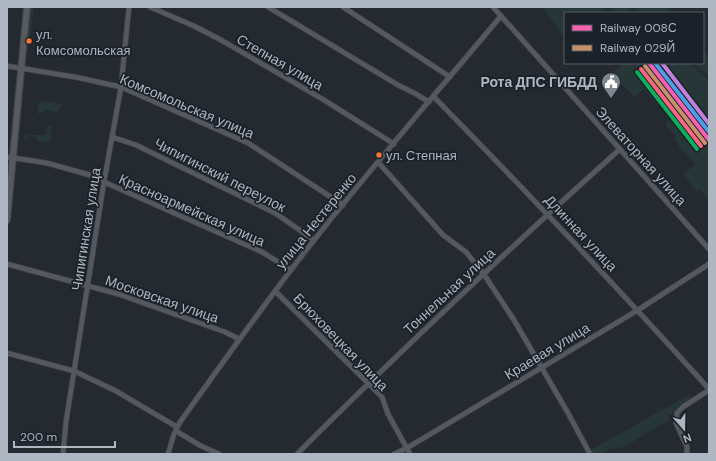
<svg xmlns="http://www.w3.org/2000/svg" width="716" height="461" viewBox="0 0 716 461" font-family="'DM Sans',sans-serif">
  <style>
    .green { fill: #273738 }
    .lines { fill: none; stroke-linecap: round; stroke-linejoin: round }
    .minor-casing { stroke: #414449; stroke-width: 6 }
    .major-casing { stroke: #42464d; stroke-width: 8 }
    .minor { stroke: #55585e; stroke-width: 4.5 }
    .major { stroke: #575b60; stroke-width: 5.5 }
    .rail-1-casing { stroke: #1a2129; stroke-width: 7 }
    .rail-2-casing { stroke: #1a2129; stroke-width: 7 }
    .rail-3-casing { stroke: #1a2129; stroke-width: 7 }
    .rail-4-casing { stroke: #1a2129; stroke-width: 7 }
    .rail-5-casing { stroke: #1a2129; stroke-width: 7 }
    .rail-6-casing { stroke: #1a2129; stroke-width: 7 }
    .rail-1 { stroke: #f860b3; stroke-width: 4 }
    .rail-2 { stroke: #c7916a; stroke-width: 4 }
    .rail-3 { stroke: #4d9ee5; stroke-width: 4 }
    .rail-4 { stroke: #fa6682; stroke-width: 4 }
    .rail-5 { stroke: #c07fdc; stroke-width: 4 }
    .rail-6 { stroke: #0daf5c; stroke-width: 4 }
    .bus-dot { fill: #f57335; stroke: #1a2129; stroke-width: 1.5 }
    .labels { text-anchor: middle; dominant-baseline: central; stroke-width: 3.5; stroke-linejoin: round; paint-order: stroke }
    .bus-label { font-size: 13px; fill: #aeb6c2; stroke: #1a2129; text-anchor: start }
    .street-label { font-size: 14px; fill: #aeb6c2; stroke: #1a2129 }
    .poi-label { font-size: 14px; font-weight: bold; fill: #aeb6c2; stroke: #1a2129; text-anchor: end }
  </style>
  <rect width="100%" height="100%" fill="#252a30"/>
  <g class="green">
    <polygon points="30,7 34,7 30,39 27,37"/>
    <polygon points="542,7 602,7 607,13 565,13 564,37"/>
    <polygon points="610,7 628,7 634,13 615,13"/>
    <polygon points="633,7 667,7 672,13 639,13"/>
    <polygon points="703,50 709,58 709,76 694,63 703,63"/>
    <polygon points="624,63 646,63 709,143 709,200 700,189 697,191 683,175 695,164 678,145 679,144 674,140 676,137 665,124 672,118 664,108 658,106 644,89 634,97 612,73"/>
    <polygon points="654,63 688,63 709,80 709,134"/>
    <polygon points="43,101 63,104 57,112 48,110 37,114 39,102"/>
    <polygon points="52,125 50,142 37,141 37,137 28,136 27,140 23,140 24,137 28,135 44,135 46,133 48,126"/>
    <polygon points="692,393 690,399 678,407 669,420 624,447 610,449 601,454 593,454 591,450"/>
  </g>
  <g class="lines">
    <g class="minor-casing">
      <g id="minor">
        <polyline points="150,7 194,26 221,40 324,100 394,144"/>
        <polyline points="268,7 398,85 416,94 429,102"/>
        <polyline points="343,7 450,77"/>
        <polyline points="493,7 709,249"/>
        <polyline points="7,66 75,77 121,87 248,143 343,205"/>
        <path d="M434 97C527 192 619 289 709 389"/>
        <polyline points="112,137 136,145 275,213 314,240"/>
        <polyline points="7,157 47,163 104,179"/>
        <polyline points="378,162 443,235 466,252 483,273 514,320 568,413 590,454"/>
        <polyline points="104,182 262,252 291,270"/>
        <polyline points="7,264 118,294 225,332 239,339"/>
        <polyline points="275,291 377,392 382,397 388,414 410,454"/>
        <polyline points="7,353 74,371 116,391 177,427"/>
        <polyline points="176,431 201,446 219,454"/>
        <polyline points="63,454 66,422 104,182 121,87 129,7"/>
        <path d="M168 454 174 434 180 422C224 361 268 298 315 239 375 163 439 90 501 16"/>
        <path d="M297 454C402 349 510 248 620 149"/>
        <polyline points="394,454 407,448 638,310 709,264"/>
        <polyline points="687,454 687,447 676,423 677,413 683,407 709,390"/>
      </g>
    </g>
    <g class="major-casing">
      <polyline id="major" points="7,220 27,7"/>
    </g>
    <use href="#minor" class="minor"/>
    <use href="#major" class="major"/>
    <g class="rail-1-casing">
      <polyline id="rail-1" points="649,63 709,140"/>
    </g>
    <g class="rail-2-casing">
      <polyline id="rail-2" points="645,66 705,143"/>
    </g>
    <g class="rail-3-casing">
      <polyline id="rail-3" points="655,63 709,132"/>
    </g>
    <g class="rail-4-casing">
      <polyline id="rail-4" points="641,69 701,146"/>
    </g>
    <g class="rail-5-casing">
      <polyline id="rail-5" points="662,63 709,124"/>
    </g>
    <g class="rail-6-casing">
      <polyline id="rail-6" points="637,72 697,149"/>
    </g>
    <use href="#rail-1" class="rail-1"/>
    <use href="#rail-2" class="rail-2"/>
    <use href="#rail-3" class="rail-3"/>
    <use href="#rail-4" class="rail-4"/>
    <use href="#rail-5" class="rail-5"/>
    <use href="#rail-6" class="rail-6"/>
  </g>
  <defs>
    <g id="civic-pin" transform="scale(1)"><path d="M0 17L-7.5 6A9.5 9.5 0 1 1 7.5 6Z" fill="#7e858f" stroke="#1a2129"/><path d="M-.6-6.5H3V-4.5H.6V-3L4-1V1h2V6H-6V1h2V-1L-.6-3ZM-1.2 2.5V6h2.4V2.5Z" fill="#fff"/></g>
  </defs>
  <g fill-rule="evenodd">
    <use href="#civic-pin" x="611" y="82"/>
  </g>
  <g class="bus-dot">
    <circle cx="29" cy="41" r="3.5"/>
    <circle cx="379" cy="155" r="3.5"/>
  </g>
  <g class="labels">
    <g class="bus-label">
      <text x="36" y="34">ул.<tspan x="36" dy="16">Комсомольская</tspan></text>
      <text x="386" y="155">ул. Степная</text>
    </g>
    <g class="street-label">
      <text transform="translate(280 62) rotate(30)">Степная улица</text>
      <text transform="translate(187 106) rotate(23)">Комсомольская улица</text>
      <text transform="translate(641 156) rotate(48)">Элеваторная улица</text>
      <text transform="translate(220 175) rotate(27)">Чипигинский переулок</text>
      <text transform="translate(192 210) rotate(24)">Красноармейская улица</text>
      <text transform="translate(316 221) rotate(-51)">улица Нестеренко</text>
      <text transform="translate(86 229) rotate(-81)">Чипигинская улица</text>
      <text transform="translate(581 233) rotate(47)">Длинная улица</text>
      <text transform="translate(449 291) rotate(-43)">Тоннельная улица</text>
      <text transform="translate(162 299) rotate(19)">Московская улица</text>
      <text transform="translate(341 342) rotate(46)">Брюховецкая улица</text>
      <text transform="translate(547 351) rotate(-31)">Краевая улица</text>
    </g>
    <g class="poi-label">
      <text x="597" y="82">Рота ДПС ГИБДД</text>
    </g>
  </g>
  <rect width="716" height="461" fill="none" stroke="#aeb6c2" stroke-width="16"/>
  <rect x="564" y="12" width="140" height="52" fill="#1a2129" stroke="#555d66"/>
  <rect x="572" y="25" width="20" height="6" fill="#f860b3" stroke="#555d66"/>
  <text x="600" y="32" font-size="12" fill="#aeb6c2">Railway 008С</text>
  <rect x="572" y="45" width="20" height="6" fill="#c7916a" stroke="#555d66"/>
  <text x="600" y="52" font-size="12" fill="#aeb6c2">Railway 029Й</text>
  <g transform="translate(684 429) rotate(160)" stroke="#1a2129" stroke-width="3" paint-order="stroke">
  <path d="M0-3L7 15L0 10L-7 15Z" fill="#aeb6c2"/>
  <text y="-6" font-size="11" font-weight="bold" text-anchor="middle" fill="#aeb6c2">N</text>
  </g>
  <path d="M14 441v6h101v-6" fill="none" stroke="#aeb6c2" stroke-width="2"/>
  <text x="20" y="441" font-size="12" fill="#aeb6c2" stroke="#1a2129" stroke-width="3" paint-order="stroke">200 m</text>
</svg>
